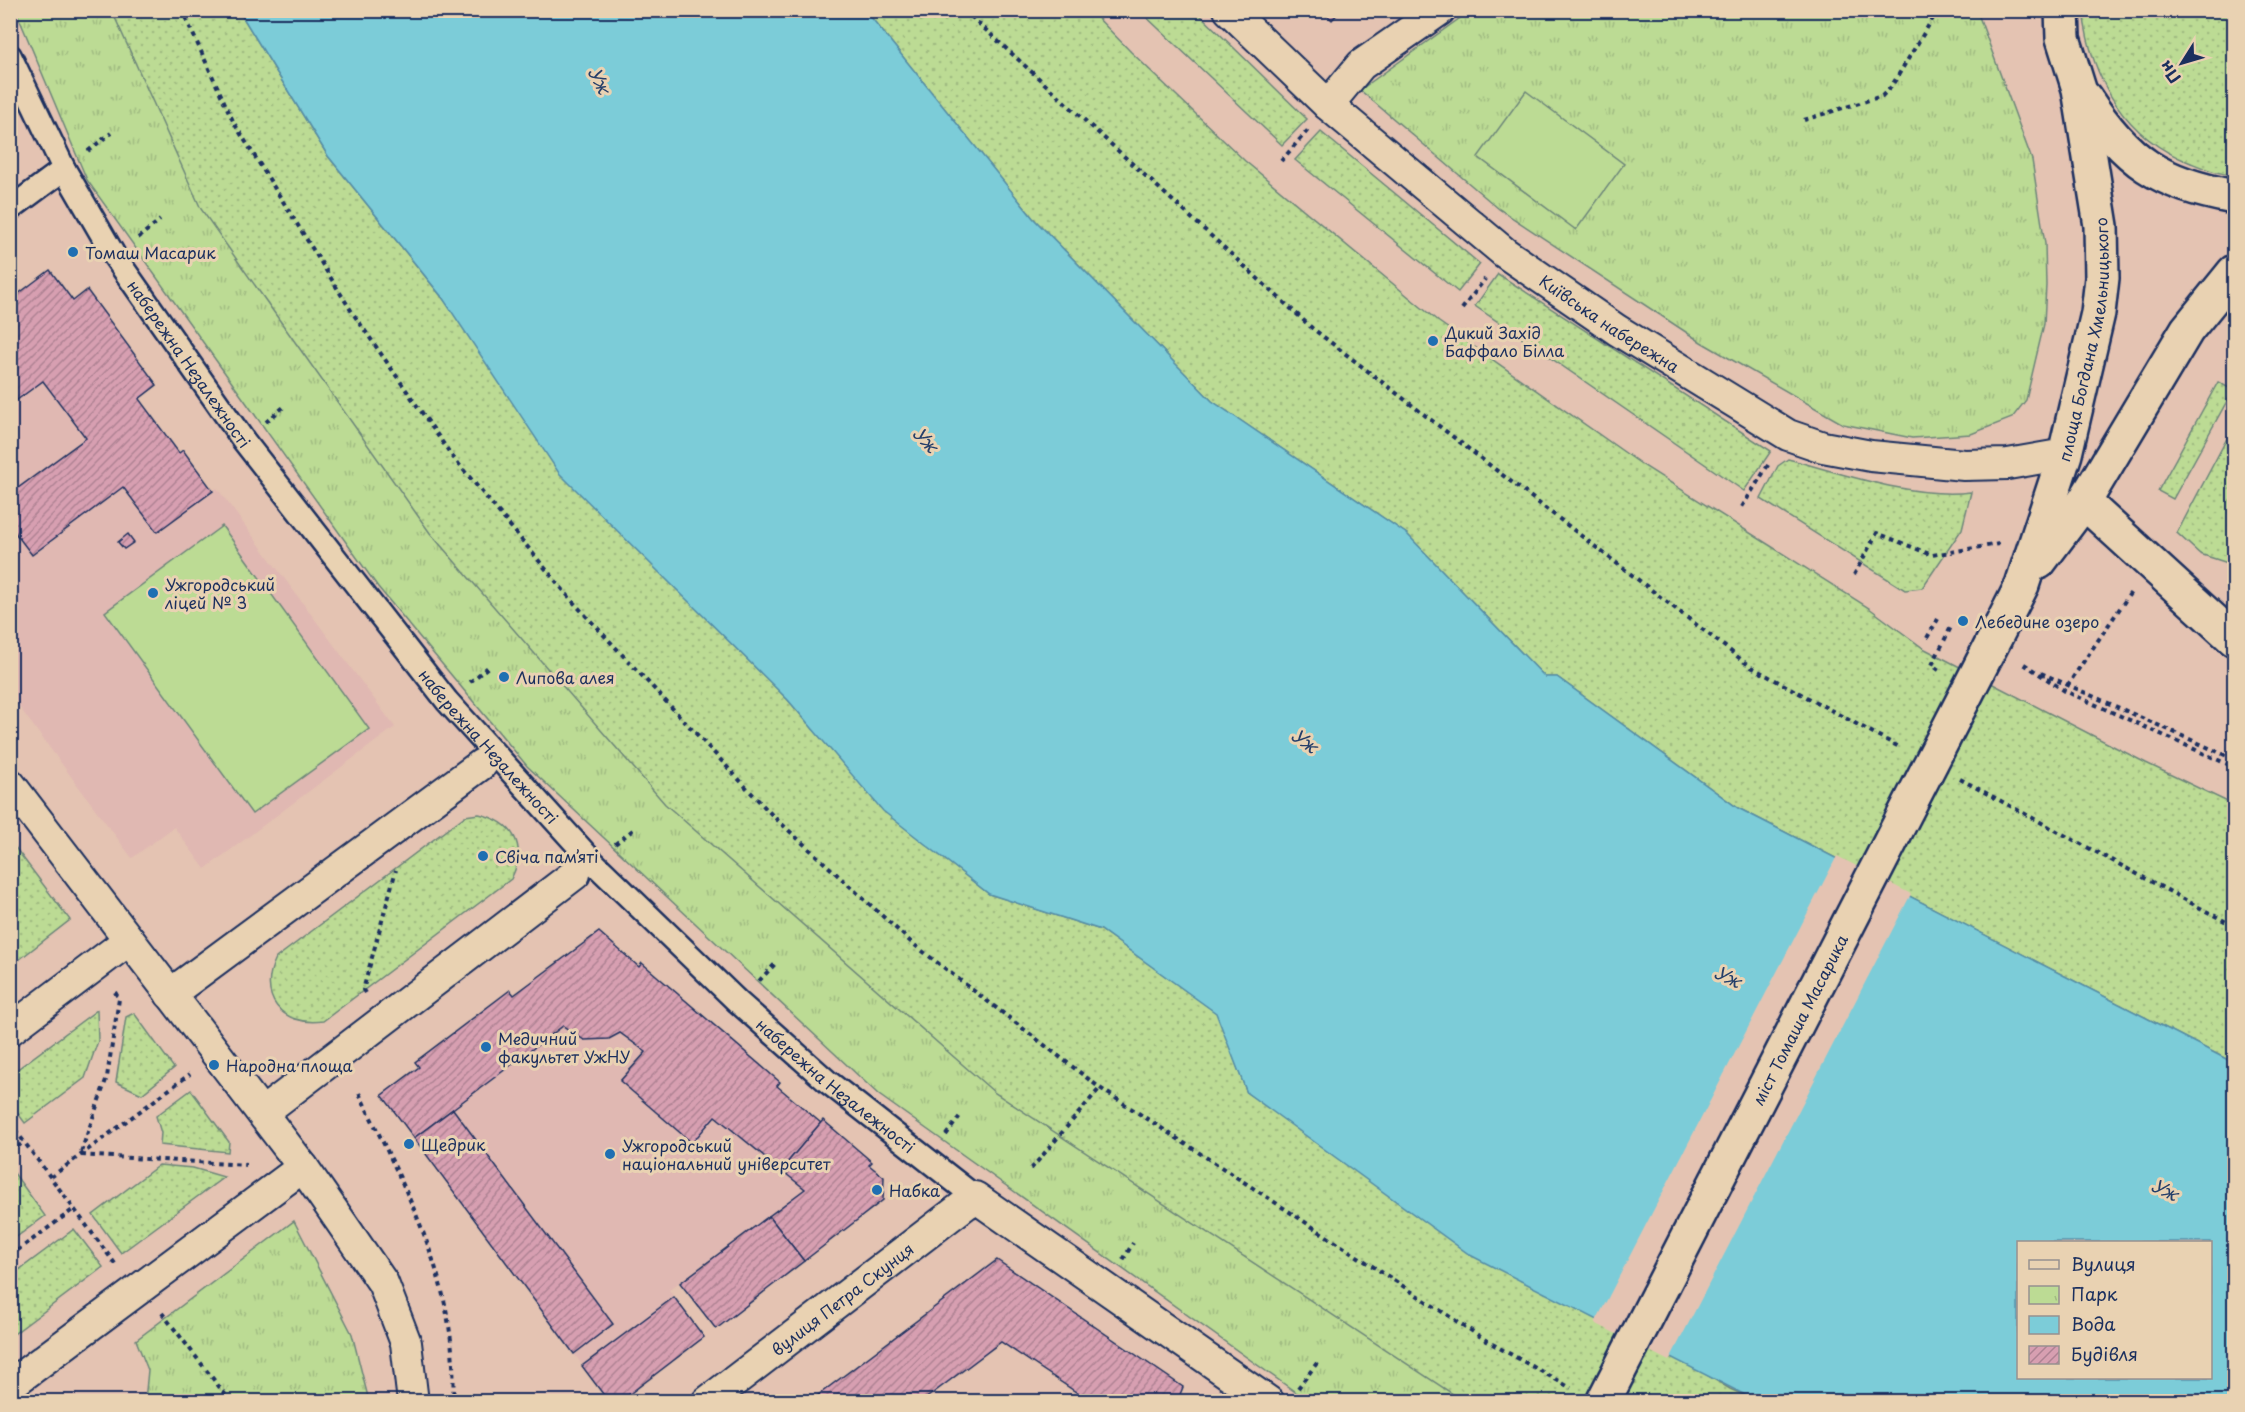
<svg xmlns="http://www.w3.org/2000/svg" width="2245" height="1412" viewBox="0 0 2245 1412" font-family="'Playpen Sans',sans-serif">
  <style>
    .built { fill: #e0b8b2 }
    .grass { fill: url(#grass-dots); stroke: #6c8579; stroke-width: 1.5 }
    .park { fill: url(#park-tufts); stroke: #6c8579; stroke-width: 1.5 }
    .pitch { fill: #bcdb94; stroke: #6c8579; stroke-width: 1.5 }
    .water { fill: #7cccd8; stroke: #558da7; stroke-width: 1.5; fill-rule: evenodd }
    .pier { fill: #e4c3b2 }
    .building { fill: url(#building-hatch); stroke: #1b2f5e; stroke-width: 1.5 }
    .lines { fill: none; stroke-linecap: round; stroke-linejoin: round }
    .pedestrian-casing { stroke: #1b2f5e; stroke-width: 27 }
    .minor-casing { stroke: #1b2f5e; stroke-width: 34 }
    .tertiary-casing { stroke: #1b2f5e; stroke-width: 38 }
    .secondary-casing { stroke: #1b2f5e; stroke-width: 38 }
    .path { stroke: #1b2f5e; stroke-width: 4; stroke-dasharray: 4.5 4.5; stroke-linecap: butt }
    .pedestrian { stroke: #e9d2b2; stroke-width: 22 }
    .minor { stroke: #e9d2b2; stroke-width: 30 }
    .tertiary { stroke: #e9d2b2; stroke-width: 33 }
    .secondary { stroke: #e9d2b2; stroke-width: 33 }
    .secondary-bridge-casing { stroke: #1b2f5e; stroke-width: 38; stroke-linecap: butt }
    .secondary-bridge { stroke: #e9d2b2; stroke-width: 33 }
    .poi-dot { fill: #1f6fb2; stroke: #e9d2b2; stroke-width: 2 }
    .labels { text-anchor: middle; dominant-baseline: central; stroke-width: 6; stroke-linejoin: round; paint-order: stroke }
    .poi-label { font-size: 16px; fill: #1b2f5e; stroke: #e9d2b2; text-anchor: start }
    .street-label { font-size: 16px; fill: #1b2f5e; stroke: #e9d2b2 }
    .water-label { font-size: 18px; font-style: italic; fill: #253f6a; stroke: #e9d2b2 }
  </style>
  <defs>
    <pattern id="grass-dots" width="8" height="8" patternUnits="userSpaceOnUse" patternTransform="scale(1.5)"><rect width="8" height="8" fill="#bcdb94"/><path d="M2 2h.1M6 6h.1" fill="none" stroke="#a1bc82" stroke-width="1.8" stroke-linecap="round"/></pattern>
    <pattern id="park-tufts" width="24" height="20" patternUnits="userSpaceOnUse" patternTransform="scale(1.5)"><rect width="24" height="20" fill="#bcdb94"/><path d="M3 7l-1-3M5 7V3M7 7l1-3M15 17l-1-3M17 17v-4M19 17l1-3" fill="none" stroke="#a1bc82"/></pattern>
    <pattern id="building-hatch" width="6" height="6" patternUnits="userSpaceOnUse" patternTransform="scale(1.5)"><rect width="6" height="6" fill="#d79fb1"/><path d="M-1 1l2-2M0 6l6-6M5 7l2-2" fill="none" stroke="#ae8293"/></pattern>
  </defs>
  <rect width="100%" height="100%" fill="#e4c3b2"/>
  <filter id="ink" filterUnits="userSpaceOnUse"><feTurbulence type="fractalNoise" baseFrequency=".0167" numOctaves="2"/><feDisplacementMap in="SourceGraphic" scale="12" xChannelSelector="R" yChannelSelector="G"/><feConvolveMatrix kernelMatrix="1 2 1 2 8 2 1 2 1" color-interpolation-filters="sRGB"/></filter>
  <g filter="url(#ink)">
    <g class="built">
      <polygon points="50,270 73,301 87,290 157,385 139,399 179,453 183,450 213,490 217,488 395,727 205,869 174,827 132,858 11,696 11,300"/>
      <polygon points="599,932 639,967 642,963 780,1082 777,1086 821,1123 781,1170 805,1189 669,1290 704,1337 619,1401 609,1401 382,1095 419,1068 415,1062 510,990 515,995"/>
    </g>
    <g class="grass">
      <polygon points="104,11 239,11 328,156 675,586 788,700 884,811 989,894 1101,930 1217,1013 1247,1093 1730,1389 1757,1401 1405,1401 1315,1343 796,943 508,651 166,179"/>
      <polygon points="866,11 1091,11 1131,52 1245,161 1439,322 1644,466 1869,608 1923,648 2146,763 2234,805 2234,1063 1738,808 1557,677 1545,677 1407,534 1212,401 1033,218"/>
      <polygon points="1140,11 1196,11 1307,119 1282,145"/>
      <path d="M2083 11H2234V175C2218 174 2206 169 2191 163 2125 138 2091 79 2083 11Z"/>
      <polygon points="1321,132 1480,264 1458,292 1295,160"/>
      <polygon points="1498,274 1771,451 1744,491 1475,306"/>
      <polygon points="2218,382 2233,390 2173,499 2158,491"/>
      <polygon points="2234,425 2234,565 2200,554 2177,533"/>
      <path d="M1788 459C1844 474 1913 499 1971 492L1962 529 1922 588 1905 590 1761 499 1778 466Z"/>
      <path d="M479 814C514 822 528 846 511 879L323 1021C281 1027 257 996 276 958L465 816Z"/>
      <polygon points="11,842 70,920 11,966 10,842"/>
      <polygon points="97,1010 98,1041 85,1078 25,1123 11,1104 11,1074"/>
      <polygon points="134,1013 174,1068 142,1094 116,1082 126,1017"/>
      <polygon points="191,1090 229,1142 228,1152 160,1145 161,1133 156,1116"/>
      <polygon points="159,1165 193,1168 224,1177 121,1253 93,1215"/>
      <polygon points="11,1169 45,1216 11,1241 10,1241"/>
      <polygon points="74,1229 103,1267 11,1336 11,1276"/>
    </g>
    <g class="park">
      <polygon points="16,11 112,11 201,209 430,533 665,804 995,1093 1456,1396 1455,1401 1308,1401 879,1095 527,766 378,587 87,180"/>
      <polygon points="1470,11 1977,11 2032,160 2045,244 2046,285 2044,324 2026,400 2012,418 1971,434 1912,438 1843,424 1701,342 1499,209 1360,90"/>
      <polygon points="294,1221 352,1334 369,1401 145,1401 148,1370 136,1340"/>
    </g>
    <g class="pitch">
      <polygon points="1526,91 1624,164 1576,230 1478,157"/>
      <polygon points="222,526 369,729 252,814 105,612"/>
    </g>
    <path class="water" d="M239 11H866L1033 218 1212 401 1407 534 1545 677H1557L1738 808 2234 1063V1401H1757L1470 1255 1247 1093 1216 1013 1101 930 989 894 883 811 788 700 559 473 442 297 328 156ZM2018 1242H2210V1378H2018Z"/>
    <polygon class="pier" points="1837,856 1911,894 1669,1361 1595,1323"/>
    <g class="building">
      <polygon points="1322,10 1341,10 1332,20"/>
      <polygon points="50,270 73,301 87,290 157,385 139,399 179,453 183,450 213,491 157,532 123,487 32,555 10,526 10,494 86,438 43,381 10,405 10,300"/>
      <polygon points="128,534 134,542 124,549 118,542"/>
      <polygon points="599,932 639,967 642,963 780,1082 777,1086 821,1123 781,1170 715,1116 692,1143 620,1081 646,1052 620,1033 609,1039 584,1040 563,1026 414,1138 382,1095 419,1067 415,1062 510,990 514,995"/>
      <polygon points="453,1109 613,1324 574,1354 414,1138"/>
      <polygon points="823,1120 872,1162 869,1165 884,1177 883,1200 804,1261 769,1216 805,1189 781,1170"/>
      <polygon points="769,1216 804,1261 716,1329 680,1283"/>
      <polygon points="997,1260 1183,1387 1177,1402 1091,1402 1001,1342 921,1402 809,1402"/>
      <polygon points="674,1297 704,1337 619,1402 609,1402 582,1366"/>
    </g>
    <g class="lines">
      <g class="pedestrian-casing">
        <g id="pedestrian">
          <path id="s1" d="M10 56 64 169 115 257 244 441 447 701 592 861 738 1002 828 1082 975 1197"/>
          <polyline points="10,209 64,169"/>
        </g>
      </g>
      <g class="minor-casing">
        <g id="minor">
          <path id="s2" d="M1229 10 1328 105 1505 253 1617 330 1788 435 1823 447 1871 456 1964 465 2008 464 2065 454"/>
          <polyline points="1328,105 1361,65 1440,10"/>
          <polyline points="10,784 303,1167 383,1283 406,1343 413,1402"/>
          <polyline points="170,994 482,764"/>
          <polyline points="10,1030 129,940"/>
          <polyline points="262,1113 575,874"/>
          <polyline points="10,1385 303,1167"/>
          <path id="s3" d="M707 1402 975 1197 1269 1402"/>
        </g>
      </g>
      <g class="tertiary-casing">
        <polyline id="tertiary" points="2084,502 2234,639"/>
      </g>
      <g class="secondary-casing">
        <g id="secondary">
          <path d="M2085 98C2127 162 2159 183 2234 197"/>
          <polyline points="2039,562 2084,502 2187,330 2234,272"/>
          <path id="s4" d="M1995 638 2022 585 2065 454 2098 313 2102 278 2101 226 2079 89 2063 38 2062 10"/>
        </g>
      </g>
      <g class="path">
        <polyline points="182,10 234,123 352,312 452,456 574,603 773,816 912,943 1100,1088 1487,1341 1571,1388"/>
        <polyline points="964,10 1312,328 1751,667 1901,748"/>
        <polyline points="1804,120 1882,96 1891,87 1938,10"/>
        <polyline points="88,151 111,133"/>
        <polyline points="1281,161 1308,130"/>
        <polyline points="138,238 160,220"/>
        <polyline points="1462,309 1485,279"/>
        <polyline points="266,422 286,405"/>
        <polyline points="1742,507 1770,462"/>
        <polyline points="1854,575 1877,533 1932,555 1999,544"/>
        <polyline points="1927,638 1938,619"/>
        <polyline points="2024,664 2065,691 2234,767"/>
        <polyline points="1939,670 1932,665 1951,627"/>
        <polyline points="2041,673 2234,759"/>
        <polyline points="470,682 488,667"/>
        <polyline points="2067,686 2131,592"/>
        <polyline points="1960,779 2234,926"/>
        <polyline points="615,844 633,830"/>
        <polyline points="759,981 775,964"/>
        <polyline points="115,992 119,999 107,1077 80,1155 246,1165"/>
        <polyline points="365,993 363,990 396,870"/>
        <path d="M359 1093C408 1195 459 1284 453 1402"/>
        <polyline points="10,1123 116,1265"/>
        <polyline points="946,1135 960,1116"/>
        <polyline points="10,1152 24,1142"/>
        <polyline points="1031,1169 1100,1088"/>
        <polyline points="51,1177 190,1074"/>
        <polyline points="10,1256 74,1209"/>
        <polyline points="1123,1260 1133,1243"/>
        <polyline points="162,1313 231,1402"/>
        <polyline points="1298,1388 1317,1363"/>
      </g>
      <use href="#pedestrian" class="pedestrian"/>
      <use href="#minor" class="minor"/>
      <use href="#tertiary" class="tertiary"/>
      <use href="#secondary" class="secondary"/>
      <g class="secondary-bridge-casing">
        <g id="secondary-bridge">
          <path id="s5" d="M1603 1402 1995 638"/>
        </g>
      </g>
      <use href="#secondary-bridge" class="secondary-bridge"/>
    </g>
  </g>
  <g class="poi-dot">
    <circle cx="73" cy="252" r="6"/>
    <circle cx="1433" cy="341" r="6"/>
    <circle cx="153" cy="593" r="6"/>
    <circle cx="1963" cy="621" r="6"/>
    <circle cx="504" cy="677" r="6"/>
    <circle cx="483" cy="856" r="6"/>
    <circle cx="486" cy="1047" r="6"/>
    <circle cx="214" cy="1065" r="6"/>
    <circle cx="409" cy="1144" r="6"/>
    <circle cx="610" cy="1154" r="6"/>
    <circle cx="877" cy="1190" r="6"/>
  </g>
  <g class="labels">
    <g class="poi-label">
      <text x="85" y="252">Томаш Масарик</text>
      <text x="1445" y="332">Дикий Захід<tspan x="1445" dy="18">Баффало Білла</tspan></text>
      <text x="165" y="584">Ужгородський<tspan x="165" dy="18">ліцей № 3</tspan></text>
      <text x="1975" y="621">Лебедине озеро</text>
      <text x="516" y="677">Липова алея</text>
      <text x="495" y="856">Свіча памʼяті</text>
      <text x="498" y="1038">Медичний<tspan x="498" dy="18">факультет УжНУ</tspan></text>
      <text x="226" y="1065">Народна площа</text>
      <text x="421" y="1144">Щедрик</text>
      <text x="622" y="1145">Ужгородський<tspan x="622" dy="18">національний університет</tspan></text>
      <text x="889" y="1190">Набка</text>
    </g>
    <g class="street-label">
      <text stroke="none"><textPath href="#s2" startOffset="494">Київська набережна</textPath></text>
      <text stroke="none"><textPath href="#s4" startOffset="314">площа Богдана Хмельницького</textPath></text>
      <text stroke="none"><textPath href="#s1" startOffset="357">набережна Незалежності</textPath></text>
      <text stroke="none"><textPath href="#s1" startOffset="843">набережна Незалежності</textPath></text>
      <text stroke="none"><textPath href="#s5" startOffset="430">міст Томаша Масарика</textPath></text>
      <text stroke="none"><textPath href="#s1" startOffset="1329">набережна Незалежності</textPath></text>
      <text stroke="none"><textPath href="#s3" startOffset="170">вулиця Петра Скунця</textPath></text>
    </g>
    <g class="water-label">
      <text transform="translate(600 80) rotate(63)">Уж</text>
      <text transform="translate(926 439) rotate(47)">Уж</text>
      <text transform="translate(1305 740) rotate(36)">Уж</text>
      <text transform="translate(1728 976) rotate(26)">Уж</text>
      <text transform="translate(2165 1189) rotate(26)">Уж</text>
    </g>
  </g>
  <rect width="2245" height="1412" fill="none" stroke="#e9d2b2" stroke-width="36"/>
  <rect x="18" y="18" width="2209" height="1376" fill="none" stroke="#1b2f5e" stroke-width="2" filter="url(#ink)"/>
  <rect x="2017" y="1241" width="195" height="138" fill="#e9d2b2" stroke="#979190" stroke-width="1.5"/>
  <rect x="2029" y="1260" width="30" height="9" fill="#e9d2b2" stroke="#979190" stroke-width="1.5"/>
  <text x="2071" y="1271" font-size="18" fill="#1b2f5e">Вулиця</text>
  <rect x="2029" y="1286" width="30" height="18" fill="url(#park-tufts)" stroke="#979190" stroke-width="1.5"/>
  <text x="2071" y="1301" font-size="18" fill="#1b2f5e">Парк</text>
  <rect x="2029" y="1316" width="30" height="18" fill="#7cccd8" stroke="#979190" stroke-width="1.5"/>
  <text x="2071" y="1331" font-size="18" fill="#1b2f5e">Вода</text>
  <rect x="2029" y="1346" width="30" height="18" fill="url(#building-hatch)" stroke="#979190" stroke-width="1.5"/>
  <text x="2071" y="1361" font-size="18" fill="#1b2f5e">Будівля</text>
  <g transform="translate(2182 63) rotate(233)" stroke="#e9d2b2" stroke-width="4.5" paint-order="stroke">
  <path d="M0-4.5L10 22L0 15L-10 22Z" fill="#1b2f5e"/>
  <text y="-9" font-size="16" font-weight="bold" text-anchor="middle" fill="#1b2f5e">Пн</text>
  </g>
</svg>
